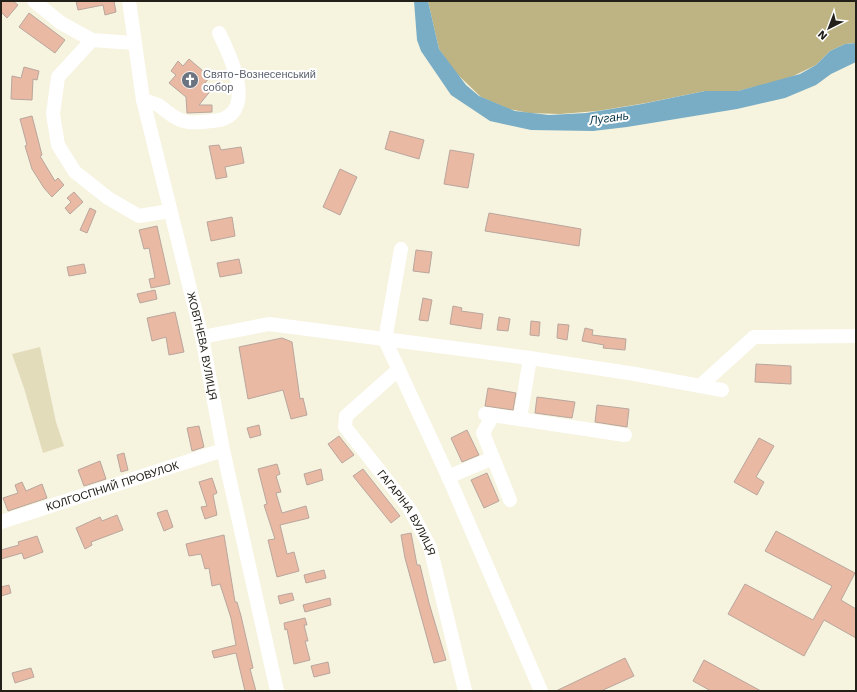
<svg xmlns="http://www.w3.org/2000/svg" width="857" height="692" viewBox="0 0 857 692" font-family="'Work Sans',sans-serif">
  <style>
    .green { fill: #e3dcbb }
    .forest { fill: #bdb383 }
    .water { fill: #79adc5 }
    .building { fill: #eab9a3; stroke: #b9a69d }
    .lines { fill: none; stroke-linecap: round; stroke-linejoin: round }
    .minor { stroke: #fff; stroke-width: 14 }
    .labels { text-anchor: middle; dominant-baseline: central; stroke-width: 4; stroke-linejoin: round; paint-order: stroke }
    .worship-label { font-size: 11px; fill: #5b616d; stroke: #fff; text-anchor: start }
    .street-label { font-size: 11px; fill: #222019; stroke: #fff }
    .water-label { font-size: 12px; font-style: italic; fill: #0d3b4d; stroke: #fff }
  </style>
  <rect width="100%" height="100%" fill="#f6f3df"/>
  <polygon class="green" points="40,347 56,422 64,446 43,453 24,388 12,354"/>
  <polygon class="forest" points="428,1 856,1 856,43 845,44 830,51 816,65 789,78 738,91 705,91 646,103 597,111 560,114 529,113 509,109 481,97 455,72 439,49"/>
  <polygon class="water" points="414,1 428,1 439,49 466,85 479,96 515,111 549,115 586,113 642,104 705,91 738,91 800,74 816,65 830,51 845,44 856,43 856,62 831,74 816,85 785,98 737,109 627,127 593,131 531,130 490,121 451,95 421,51 417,40"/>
  <g class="building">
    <polygon points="1,1 13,1 18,5 7,18 1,12"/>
    <polygon points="76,1 114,1 116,12 105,15 103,5 78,10"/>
    <polygon points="29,13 65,40 55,53 19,27"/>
    <polygon points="189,59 210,77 205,83 212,89 199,105 212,105 212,112 187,113 186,97 169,83 176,75 171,71 178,61 183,66"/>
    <polygon points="24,67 39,71 37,80 33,79 32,100 11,99 12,76 21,78"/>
    <polygon points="32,116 42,155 40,156 55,181 58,178 64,185 52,197 44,188 32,169 25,146 27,145 20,119"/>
    <polygon points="390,131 424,140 419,159 385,149"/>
    <polygon points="219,145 221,150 241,147 244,163 225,167 227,177 216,179 209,146"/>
    <polygon points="450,150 474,154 468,188 444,184"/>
    <polygon points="340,169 357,177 340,215 323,207"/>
    <polygon points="74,192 83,202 70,214 65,208 71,202 67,198"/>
    <polygon points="90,208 96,211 87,233 80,230"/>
    <polygon points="489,213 581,229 579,246 485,231"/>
    <polygon points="232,217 235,236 211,241 207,222"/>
    <polygon points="157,226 170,284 151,288 149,279 155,278 149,248 144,249 139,230"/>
    <polygon points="416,250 432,252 429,273 413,271"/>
    <polygon points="239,259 242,273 220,277 217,263"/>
    <polygon points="84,264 86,273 69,276 67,267"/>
    <polygon points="155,290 157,299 140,303 137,294"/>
    <polygon points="423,298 432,300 428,321 419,320"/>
    <polygon points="453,306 462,308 461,311 483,314 481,329 450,324"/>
    <polygon points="175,312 184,352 169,355 166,337 152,341 147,318"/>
    <polygon points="499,317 510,319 508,331 497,330"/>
    <polygon points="531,321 540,322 539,336 530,335"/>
    <polygon points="558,324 569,325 567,340 557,338"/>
    <polygon points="585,328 593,330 592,335 626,339 625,350 603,348 604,345 582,341"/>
    <polygon points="282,338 292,342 300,399 303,398 307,415 291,419 283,390 248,399 239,347"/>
    <polygon points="756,364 791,366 791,384 755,382"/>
    <polygon points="488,388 516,393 513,410 485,406"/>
    <polygon points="537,397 575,402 572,418 535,413"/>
    <polygon points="597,405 629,409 627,427 595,422"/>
    <polygon points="259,425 261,435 250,438 247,428"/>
    <polygon points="199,426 204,447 192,451 187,428"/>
    <polygon points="467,430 479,455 462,462 451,438"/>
    <polygon points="339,436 354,455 342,463 328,444"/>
    <polygon points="759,438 774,446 756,477 764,482 757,495 734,482"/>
    <polygon points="124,453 128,470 121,472 117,455"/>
    <polygon points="100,461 106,479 84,486 78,470"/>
    <polygon points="277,464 280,474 276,476 281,492 276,493 282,513 306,506 309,518 280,525 287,554 294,552 299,571 277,577 268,540 275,539 264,505 267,504 258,469"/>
    <polygon points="321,469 323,480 307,485 304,474"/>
    <polygon points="363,469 400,516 391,523 353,476"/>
    <polygon points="487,473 499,501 484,508 471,480"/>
    <polygon points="212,478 217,493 213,495 217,515 205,519 201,507 207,506 199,482"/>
    <polygon points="22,482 26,491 42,484 47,498 8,511 3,498 18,493 15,485"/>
    <polygon points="167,510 173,527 164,531 157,513"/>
    <polygon points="117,515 123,530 91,542 92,545 85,549 76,528 100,517 102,521"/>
    <polygon points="776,531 855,573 841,600 856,609 856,638 824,620 804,656 728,614 745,584 813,620 832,586 765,551"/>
    <polygon points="411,533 417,565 420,565 429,603 446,660 434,663 405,558 401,535"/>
    <polygon points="224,535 235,602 237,602 241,616 253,668 250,669 256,691 245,691 236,653 214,658 212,651 236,645 231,618 220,584 212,586 209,568 205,569 201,554 189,556 186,544"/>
    <polygon points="37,536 43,552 24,559 22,553 1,559 1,550 19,545 18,542"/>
    <polygon points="324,570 326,578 306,583 304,575"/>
    <polygon points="9,585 11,593 1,596 1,587"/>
    <polygon points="292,593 294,600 280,604 278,596"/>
    <polygon points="330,598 331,605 305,612 303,605"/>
    <polygon points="305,618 307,625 304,625 308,641 305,641 310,660 294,664 287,629 285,630 284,623"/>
    <polygon points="625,658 634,676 601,691 556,691"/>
    <polygon points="704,660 761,691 711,691 693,681"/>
    <polygon points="328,662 330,673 314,677 311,666"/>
    <polygon points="31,668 34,677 15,683 12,673"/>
  </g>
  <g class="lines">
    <g class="minor">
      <polyline points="34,1 61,23 92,40 133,43"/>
      <path id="s1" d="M129 1 143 100 202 337 223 450 277 691"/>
      <polyline points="92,40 58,77 53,114 58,145 75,172 108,198 139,216 170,211"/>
      <path d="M143 100C148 101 153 103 158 105 166 110 174 119 184 121 192 124 204 122 212 121 260 118 231 57 219 33"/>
      <polyline points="401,249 385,340 448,476 541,691"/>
      <polyline points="202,337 269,324 530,358 635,374 722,390"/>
      <path id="s2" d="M399 369 346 416 345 427 409 508 430 547 465 691"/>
      <polyline points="700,386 754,337 856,336"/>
      <polyline points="485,414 625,435"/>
      <polyline points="493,415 483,433 510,500"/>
      <polyline points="520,419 530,358"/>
      <polyline points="448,477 493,458"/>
      <path id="s3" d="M1 522 223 450"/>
    </g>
  </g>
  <defs>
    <g id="church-disc" transform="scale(0.9)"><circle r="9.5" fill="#6b7280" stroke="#fff"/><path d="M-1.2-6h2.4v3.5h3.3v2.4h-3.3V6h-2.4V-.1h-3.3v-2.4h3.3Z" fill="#fff"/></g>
  </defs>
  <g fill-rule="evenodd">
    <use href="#church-disc" x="190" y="80"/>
  </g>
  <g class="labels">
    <g class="worship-label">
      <text x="203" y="74">Свято-Вознесенський<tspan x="203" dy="13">собор</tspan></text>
    </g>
    <g class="street-label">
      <text stroke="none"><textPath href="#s1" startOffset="353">ЖОВТНЕВА ВУЛИЦЯ</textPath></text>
      <text stroke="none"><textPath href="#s3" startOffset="117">КОЛГОСПНИЙ ПРОВУЛОК</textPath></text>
      <text stroke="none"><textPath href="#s2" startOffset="188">ГАГАРІНА ВУЛИЦЯ</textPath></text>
    </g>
    <g class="water-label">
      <text transform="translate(609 118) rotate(-8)">Лугань</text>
    </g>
  </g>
  <rect width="857" height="692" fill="none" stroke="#222019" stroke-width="4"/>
  <g transform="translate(829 28) rotate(222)" stroke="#ffffff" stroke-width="3" paint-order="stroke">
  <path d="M0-3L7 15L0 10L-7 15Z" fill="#222019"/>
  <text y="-6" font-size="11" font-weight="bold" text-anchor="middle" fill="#222019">N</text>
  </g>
</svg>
